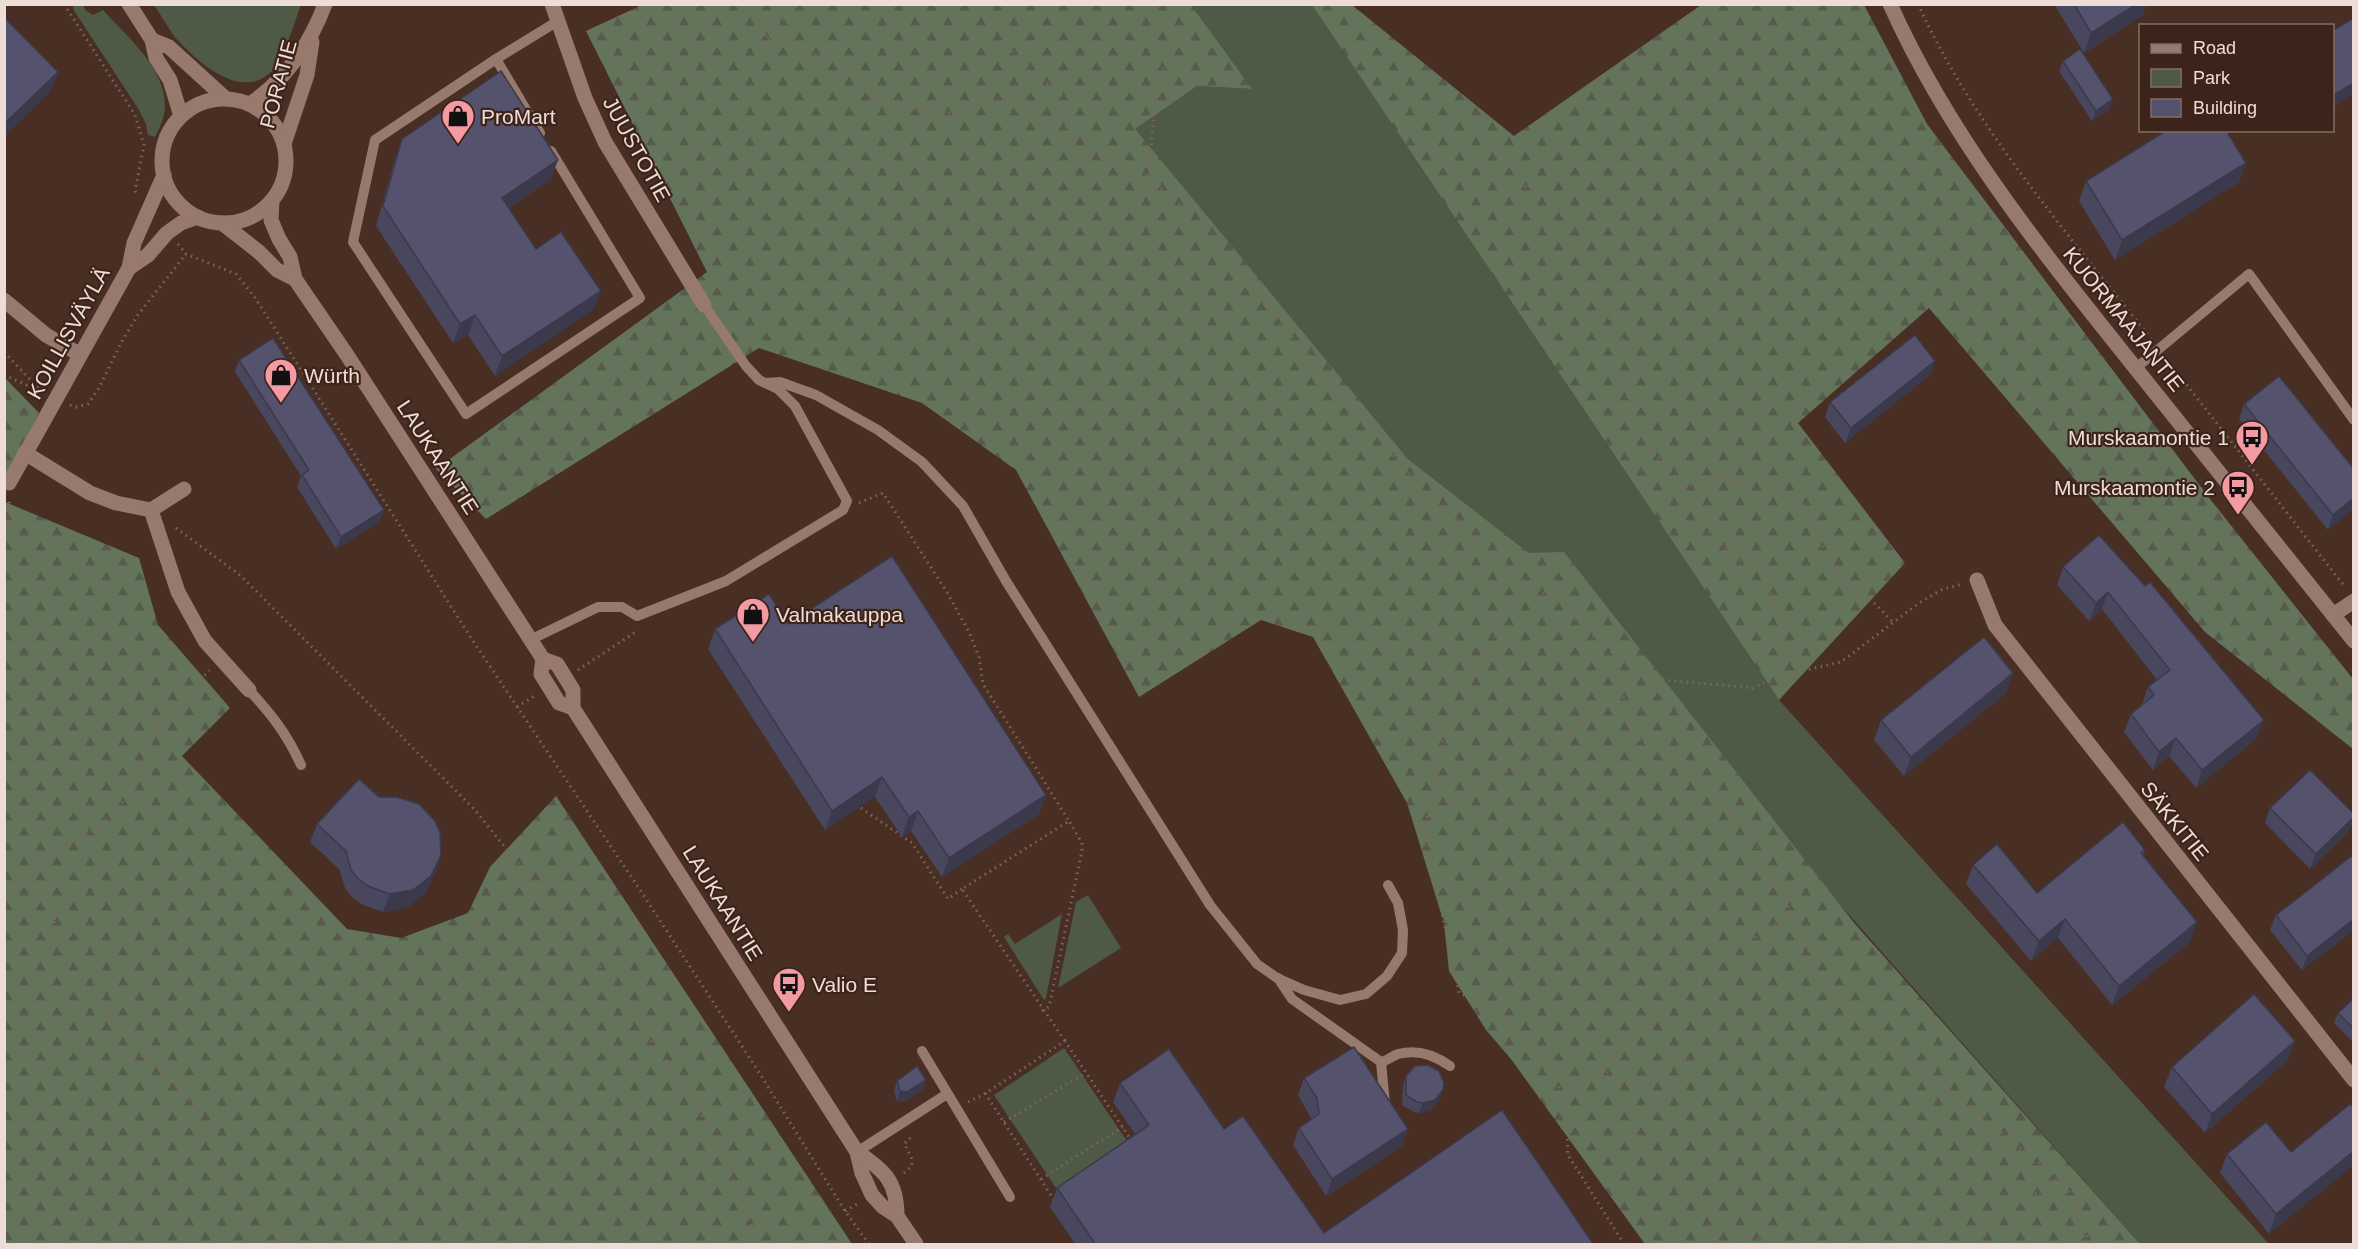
<svg xmlns="http://www.w3.org/2000/svg" width="2358" height="1249" viewBox="0 0 2358 1249" font-family="Helvetica,sans-serif">
  <style>
    .green { fill: #4e5a46 }
    .forest { fill: url(#forest-firs) }
    .lines { fill: none; stroke-linecap: round; stroke-linejoin: round }
    .path { stroke: #7d665c; stroke-width: 3; stroke-dasharray: 1.5 4.5; stroke-linecap: butt }
    .service { stroke: #98796d; stroke-width: 10 }
    .minor { stroke: #98796d; stroke-width: 15 }
    .tertiary { stroke: #98796d; stroke-width: 15 }
    .secondary { stroke: #98796d; stroke-width: 15 }
    .wall { fill: #48475d }
    .shaded-wall { fill: #3b394c }
    .building { fill: #54526c; stroke: #3b394c; stroke-width: 1.5 }
    .labels { text-anchor: middle; dominant-baseline: central; stroke-width: 4.5; stroke-linejoin: round; paint-order: stroke }
    .street-label { font-size: 21px; fill: #eeddd6; stroke: #3d241a }
    .poi-label { font-size: 21px; fill: #eeddd6; stroke: #3d241a; text-anchor: start }
  </style>
  <defs>
    <pattern id="forest-firs" width="22" height="20" patternUnits="userSpaceOnUse" patternTransform="scale(1.5)"><rect width="22" height="20" fill="#64745b"/><path d="M5 1l3.5 6h-7zM16 11l3.5 6h-7z" fill="#565b4e"/></pattern>
  </defs>
  <rect width="100%" height="100%" fill="#482e23"/>
  <g class="green">
    <path d="M76 5H83L86 11 93 15 103 10C127 37 165 67 165 106 165 117 160 127 155 137L148 135 146 124 139 110 75 12 73 7Z"/>
    <path d="M154 5H301C295 20 286 52 277 65 246 107 198 63 174 36 167 26 161 15 154 5Z"/>
    <polygon points="1191,5 1312,5 1779,700 2269,1244 2140,1244 1529,553 1408,459 1134,129 1197,86 1251,89"/>
    <polygon points="1088,895 1121,948 1058,988 1076,902"/>
    <polygon points="1062,914 1046,998 1044,1000 1004,937 1008,934 1015,944"/>
    <polygon points="1064,1048 1131,1147 1060,1194 994,1095"/>
  </g>
  <g class="forest">
    <polygon points="644,4 1191,5 1252,89 1197,86 1135,129 1408,459 1529,553 1564,552 1855,924 2140,1244 1645,1244 1511,1059 1486,1030 1449,971 1444,923 1407,803 1313,637 1261,620 1139,697 1016,470 922,403 759,348 486,519 436,469 707,272 586,31"/>
    <polygon points="1312,5 1352,5 1514,136 1701,5 1864,5 1927,124 2210,499 2353,679 2353,749 2205,632 1929,308 1798,423 1905,563 1779,700"/>
    <polygon points="5,378 39,413 5,478"/>
    <polygon points="5,502 139,558 158,625 230,708 182,756 347,929 401,938 468,913 490,867 556,796 852,1244 5,1244"/>
  </g>
  <g class="lines">
    <g class="path">
      <polyline points="64,4 135,115 144,145 135,191 137,196"/>
      <polyline points="745,4 766,37 857,70 878,101 945,115 982,96 1070,129 1076,155 1107,156 1172,196 1424,491 1527,583 1558,602 1615,656 1631,734 1695,774 1750,834 1792,914 1826,987 1848,1014 1893,1046 2058,1178 2067,1188 2090,1244"/>
      <polyline points="986,4 1006,44 1027,69 1060,94 1070,129"/>
      <path d="M1918 4C1975 129 2067 232 2151 339"/>
      <polyline points="766,37 799,4"/>
      <polyline points="1148,181 1157,81 1177,39 1149,4"/>
      <polyline points="1525,186 1559,208 1588,280 1617,334 1637,352 1627,390 1629,424 1684,487 1709,533 1733,556 1762,575 1775,602 1781,653 1780,676"/>
      <polyline points="178,244 186,254 236,274 256,299 471,638 642,893 760,1074 845,1211 869,1244"/>
      <polyline points="4,352 42,392"/>
      <polyline points="2168,361 2345,587"/>
      <polyline points="4,375 40,391"/>
      <polyline points="70,405 76,407 88,404 99,388 121,343 137,316 186,254"/>
      <polyline points="1684,487 1717,476 1755,484 1799,501 1815,516 1819,542 1844,578 1862,591 1894,623"/>
      <polyline points="859,503 883,493 948,594 969,632 979,657 983,684 1069,821 962,889 1065,1041"/>
      <polyline points="176,528 241,576 475,810 590,953 683,1085 719,1146 760,1244"/>
      <polyline points="4,537 11,528 9,499"/>
      <polyline points="1527,583 1496,617 1498,632 1465,696 1453,714 1456,720 1442,742 1433,807 1423,823 1459,993 1496,1007 1548,1061 1566,1104 1568,1155 1624,1244"/>
      <polyline points="1615,656 1654,679 1753,688 1780,676 1841,662 1919,603 1941,590 1962,584"/>
      <polyline points="578,670 637,631"/>
      <polyline points="517,707 536,695"/>
      <polyline points="861,808 912,843 948,899 962,889"/>
      <polyline points="1428,816 1473,792 1565,736 1622,691"/>
      <polyline points="4,868 6,870 17,866 39,891 56,915 51,940 100,989 118,1045 132,1057 145,1055 200,1110 197,1149 220,1169 234,1193 281,1244"/>
      <polyline points="4,902 24,874 104,822 132,792 162,715 188,695 209,670"/>
      <polyline points="1042,1011 1049,1007 1082,851 1082,843 1069,821"/>
      <polyline points="1603,1067 1620,1084 1648,1084 1669,1058 1685,1058 1681,1080 1655,1101 1635,1110 1638,1142 1679,1185 1706,1203 1717,1244"/>
      <polyline points="985,1093 1054,1200"/>
      <polyline points="968,1102 983,1095 1065,1041 1131,1140"/>
      <polyline points="1566,1104 1637,1034 1727,955 1792,914"/>
      <polyline points="1004,1122 1086,1073"/>
      <polyline points="905,1143 912,1136"/>
      <polyline points="904,1173 912,1166 912,1159 904,1143"/>
      <polyline points="1041,1179 1123,1127"/>
      <polyline points="845,1211 859,1203"/>
      <polyline points="1736,1244 1745,1237 1763,1239 1767,1244"/>
      <polyline points="1976,1244 2006,1214 2058,1178"/>
    </g>
    <g class="service">
      <polyline points="496,59 540,133"/>
      <polyline points="551,151 640,298 466,414 353,242 375,140 496,59 558,21"/>
      <polyline points="2136,368 2249,274 2354,420"/>
      <polyline points="766,383 780,382 816,395 878,430 922,462 963,506 1006,581 1210,905 1257,964 1277,978 1304,990 1340,1000 1366,994 1387,976 1402,953 1403,930 1398,903 1388,885"/>
      <polyline points="530,640 598,607 622,607 637,616 726,581 843,510 847,501 795,406 778,389 759,380 746,366 704,305"/>
      <path d="M249 690C272 715 287 734 301 765"/>
      <polyline points="1278,978 1292,999 1381,1062 1385,1104"/>
      <polyline points="922,1051 1010,1197"/>
      <path d="M1381 1062C1387 1061 1392 1056 1398 1054 1417 1049 1435 1055 1450 1066"/>
      <polyline points="857,1152 947,1094"/>
    </g>
    <g class="minor">
      <polyline points="552,4 585,98 605,142 704,305"/>
      <path d="M250 104C286 79 310 45 325 4"/>
      <polyline points="284,144 307,75 312,42"/>
      <polyline points="129,268 148,255 167,233 181,223 198,217"/>
      <polyline points="4,300 46,335 79,354"/>
      <polyline points="25,453 90,493 116,503 151,510 184,489"/>
      <polyline points="9,483 129,268 134,243 164,175"/>
      <polyline points="151,510 178,592 205,641 249,690"/>
      <polyline points="1977,580 1995,625 2354,1080"/>
      <polyline points="2333,615 2354,601"/>
    </g>
    <path class="tertiary" d="M1890 4C1950 138 2042 251 2133 365 2206 457 2280 549 2354 641"/>
    <g class="secondary">
      <polyline points="129,4 152,40 156,58 170,80 181,116"/>
      <polyline points="152,40 169,47 225,98"/>
      <circle cx="224" cy="161" r="62"/>
      <polyline points="272,201 271,220 279,239 290,257 295,279 347,355 543,659 541,674 559,703 573,708"/>
      <polyline points="222,223 259,252 277,270 295,279"/>
      <polyline points="543,659 557,664 573,690 573,708 857,1152 862,1173 872,1195 883,1207 897,1216 916,1244"/>
      <path d="M857 1152C884 1170 897 1181 897 1216"/>
    </g>
  </g>
  <g class="wall">
    <polygon points="2054,4 2147,4 2142,16 2084,53"/>
    <polygon points="2063,61 2109,109 2092,121 2059,71"/>
    <polygon points="402,139 551,179 509,208 536,249 593,310 495,376 468,335 453,343 376,226 395,159"/>
    <polygon points="2246,163 2239,182 2115,260 2079,201 2086,181"/>
    <polygon points="239,360 384,510 379,522 336,549 297,487 301,476 235,372"/>
    <polygon points="1935,361 1930,375 1845,443 1825,417 1830,402"/>
    <polygon points="2244,404 2354,469 2328,530 2239,419"/>
    <polygon points="2099,535 2257,738 2196,788 2169,756 2153,770 2124,732 2131,714 2142,704 2148,687 2157,680 2102,609 2089,621 2057,585 2063,567"/>
    <polygon points="788,624 1046,795 1039,814 942,877 911,831 902,837 875,797 825,830 708,649 715,629"/>
    <polygon points="2013,673 2006,693 1904,776 1874,740 1881,720"/>
    <polygon points="2270,808 2354,814 2354,819 2349,830 2310,869 2265,823"/>
    <polygon points="317,824 441,855 435,873 425,894 406,908 383,912 361,904 352,897 345,888 339,869 310,842"/>
    <polygon points="2145,850 2143,856 2190,942 2112,1005 2058,938 2031,961 1966,884 1973,865 2037,893"/>
    <polygon points="2354,854 2354,930 2302,970 2270,930 2276,915"/>
    <polygon points="2354,998 2354,1043 2334,1023 2338,1013"/>
    <polygon points="2288,1060 2205,1133 2164,1087 2172,1067"/>
    <polygon points="1406,1076 1439,1100 1431,1110 1419,1113 1414,1112 1402,1105 1403,1086"/>
    <polygon points="1304,1078 1408,1129 1402,1146 1326,1196 1293,1145 1299,1128 1311,1120 1310,1116 1298,1095"/>
    <polygon points="926,1080 923,1090 903,1102 897,1101 894,1091 897,1081"/>
    <polygon points="1120,1083 1224,1129 1324,1233 1594,1245 1076,1245 1050,1207 1057,1188 1135,1134 1113,1102"/>
    <polygon points="2354,1108 2269,1234 2220,1173 2227,1154 2291,1152"/>
  </g>
  <g class="shaded-wall">
    <polygon points="2137,4 2147,4 2142,16 2084,53 2091,33"/>
    <polygon points="58,72 51,91 4,137 4,124"/>
    <polygon points="2354,83 2354,94 2332,107 2332,96"/>
    <polygon points="2113,99 2109,109 2092,121 2096,111"/>
    <polygon points="558,160 551,179 495,217 502,198"/>
    <polygon points="2246,163 2239,182 2115,260 2122,240"/>
    <polygon points="601,291 593,310 495,376 502,356"/>
    <polygon points="475,315 468,335 453,343 460,324"/>
    <polygon points="1935,361 1930,375 1845,443 1851,428"/>
    <polygon points="2354,498 2354,509 2328,530 2333,515"/>
    <polygon points="384,510 379,522 336,549 341,537"/>
    <polygon points="2108,592 2102,609 2089,621 2096,603"/>
    <polygon points="2013,673 2006,693 1904,776 1911,757"/>
    <polygon points="2264,720 2257,738 2196,788 2202,770"/>
    <polygon points="2176,738 2169,756 2153,770 2159,752"/>
    <polygon points="882,777 875,797 825,830 832,811"/>
    <polygon points="1046,795 1039,814 942,877 949,858"/>
    <polygon points="918,811 911,831 902,837 909,817"/>
    <polygon points="2354,817 2349,830 2310,869 2316,854"/>
    <polygon points="441,855 435,873 425,894 406,908 383,912 390,894"/>
    <polygon points="2065,919 2058,938 2031,961 2039,941"/>
    <polygon points="2354,919 2354,930 2302,970 2307,956"/>
    <polygon points="2197,922 2190,942 2112,1005 2119,986"/>
    <polygon points="2295,1041 2288,1060 2205,1133 2212,1114"/>
    <polygon points="926,1080 923,1090 903,1102 897,1101 900,1091"/>
    <polygon points="1443,1090 1439,1100 1431,1110 1419,1113 1423,1103"/>
    <polygon points="1408,1129 1402,1146 1326,1196 1332,1179"/>
    <polygon points="2354,1151 2354,1165 2269,1234 2276,1214"/>
  </g>
  <g class="building">
    <polygon points="2074,4 2137,4 2091,33"/>
    <polygon points="4,17 58,72 4,124"/>
    <polygon points="2354,18 2354,83 2332,96 2332,31"/>
    <polygon points="2080,49 2113,99 2096,111 2063,61"/>
    <polygon points="501,71 558,160 502,198 536,249 561,232 601,291 502,356 475,315 460,324 383,206 402,139"/>
    <polygon points="2167,130 2226,130 2246,163 2122,240 2086,181"/>
    <polygon points="1915,335 1935,361 1851,428 1830,402"/>
    <polygon points="273,338 384,510 341,537 302,475 309,470 239,360"/>
    <polygon points="2279,376 2354,469 2354,498 2333,515 2244,404"/>
    <polygon points="2099,535 2145,586 2150,582 2264,720 2202,770 2176,738 2159,752 2131,714 2154,695 2148,687 2170,670 2108,592 2096,603 2063,567"/>
    <polygon points="892,556 1046,795 949,858 918,811 909,817 882,777 832,811 715,629 769,594 788,624"/>
    <polygon points="1984,637 2013,673 1911,757 1881,720"/>
    <polygon points="2310,770 2354,814 2354,817 2316,854 2270,808"/>
    <polygon points="359,779 379,797 397,797 419,804 435,821 440,832 441,855 431,876 413,890 390,894 368,886 358,879 351,870 346,851 317,824"/>
    <polygon points="2123,822 2145,850 2141,853 2197,922 2119,986 2065,919 2039,941 1973,865 1997,844 2037,893"/>
    <polygon points="2354,854 2354,919 2307,956 2276,915"/>
    <polygon points="2254,994 2295,1041 2212,1114 2172,1067"/>
    <polygon points="2354,998 2354,1029 2338,1013"/>
    <polygon points="1354,1047 1408,1129 1332,1179 1299,1128 1319,1114 1317,1098 1304,1078"/>
    <polygon points="1169,1049 1224,1129 1243,1116 1324,1233 1502,1110 1594,1245 1096,1245 1057,1188 1149,1125 1120,1083"/>
    <polygon points="1428,1065 1439,1071 1444,1083 1443,1090 1435,1100 1423,1103 1417,1102 1406,1095 1406,1076 1415,1066"/>
    <polygon points="917,1066 926,1080 907,1092 900,1091 897,1081"/>
    <polygon points="2350,1104 2354,1108 2354,1151 2276,1214 2227,1154 2266,1122 2291,1152"/>
  </g>
  <defs>
    <g id="shop-pin" transform="scale(1.725)"><path d="M0 17L-7.5 6A9.5 9.5 0 1 1 7.5 6Z" fill="#f49aa3" stroke="#3d241a"/><path d="M-5-2.5h2.3a2.7 3.5 0 0 1 5.4 0H5L5.5 6h-11ZM-1.5-2.5h3a1.5 2.3 0 0 0-3 0Z" fill="#111"/></g>
    <g id="bus-pin" transform="scale(1.725)"><path d="M0 17L-7.5 6A9.5 9.5 0 1 1 7.5 6Z" fill="#f49aa3" stroke="#3d241a"/><path d="M-5-6H5V4H4V6H2V4H-2V6H-4V4H-5ZM-3.5-4V0h7V-4ZM-3.5 1.2v1.5H-2V1.2ZM2 1.2v1.5H3.5V1.2Z" fill="#111"/></g>
  </defs>
  <g fill-rule="evenodd">
    <use href="#shop-pin" x="458" y="116"/>
    <use href="#shop-pin" x="281" y="375"/>
    <use href="#bus-pin" x="2252" y="437"/>
    <use href="#bus-pin" x="2238" y="487"/>
    <use href="#shop-pin" x="753" y="614"/>
    <use href="#bus-pin" x="789" y="984"/>
  </g>
  <g class="labels">
    <g class="street-label">
      <text transform="translate(278 84) rotate(-75)">PORATIE</text>
      <text transform="translate(637 149) rotate(61)">JUUSTOTIE</text>
      <text transform="translate(2124 319) rotate(51)">KUORMAAJANTIE</text>
      <text transform="translate(68 333) rotate(-61)">KOILLISVÄYLÄ</text>
      <text transform="translate(438 457) rotate(57)">LAUKAANTIE</text>
      <text transform="translate(2175 821) rotate(51)">SÄKKITIE</text>
      <text transform="translate(723 903) rotate(58)">LAUKAANTIE</text>
    </g>
    <g class="poi-label">
      <text x="481" y="116">ProMart</text>
      <text x="304" y="375">Würth</text>
      <text x="2229" y="437" text-anchor="end">Murskaamontie 1</text>
      <text x="2215" y="487" text-anchor="end">Murskaamontie 2</text>
      <text x="776" y="614">Valmakauppa</text>
      <text x="812" y="984">Valio E</text>
    </g>
  </g>
  <rect width="2358" height="1249" fill="none" stroke="#eeddd6" stroke-width="12"/>
  <rect x="2139" y="24" width="195" height="108" fill="#3d241a" stroke="#846e65" stroke-width="1.5"/>
  <rect x="2151" y="44" width="30" height="9" fill="#98796d" stroke="#846e65" stroke-width="1.5"/>
  <text x="2193" y="54" font-size="18" fill="#eeddd6">Road</text>
  <rect x="2151" y="69" width="30" height="18" fill="#4e5a46" stroke="#846e65" stroke-width="1.5"/>
  <text x="2193" y="84" font-size="18" fill="#eeddd6">Park</text>
  <rect x="2151" y="99" width="30" height="18" fill="#54526c" stroke="#846e65" stroke-width="1.5"/>
  <text x="2193" y="114" font-size="18" fill="#eeddd6">Building</text>
</svg>
